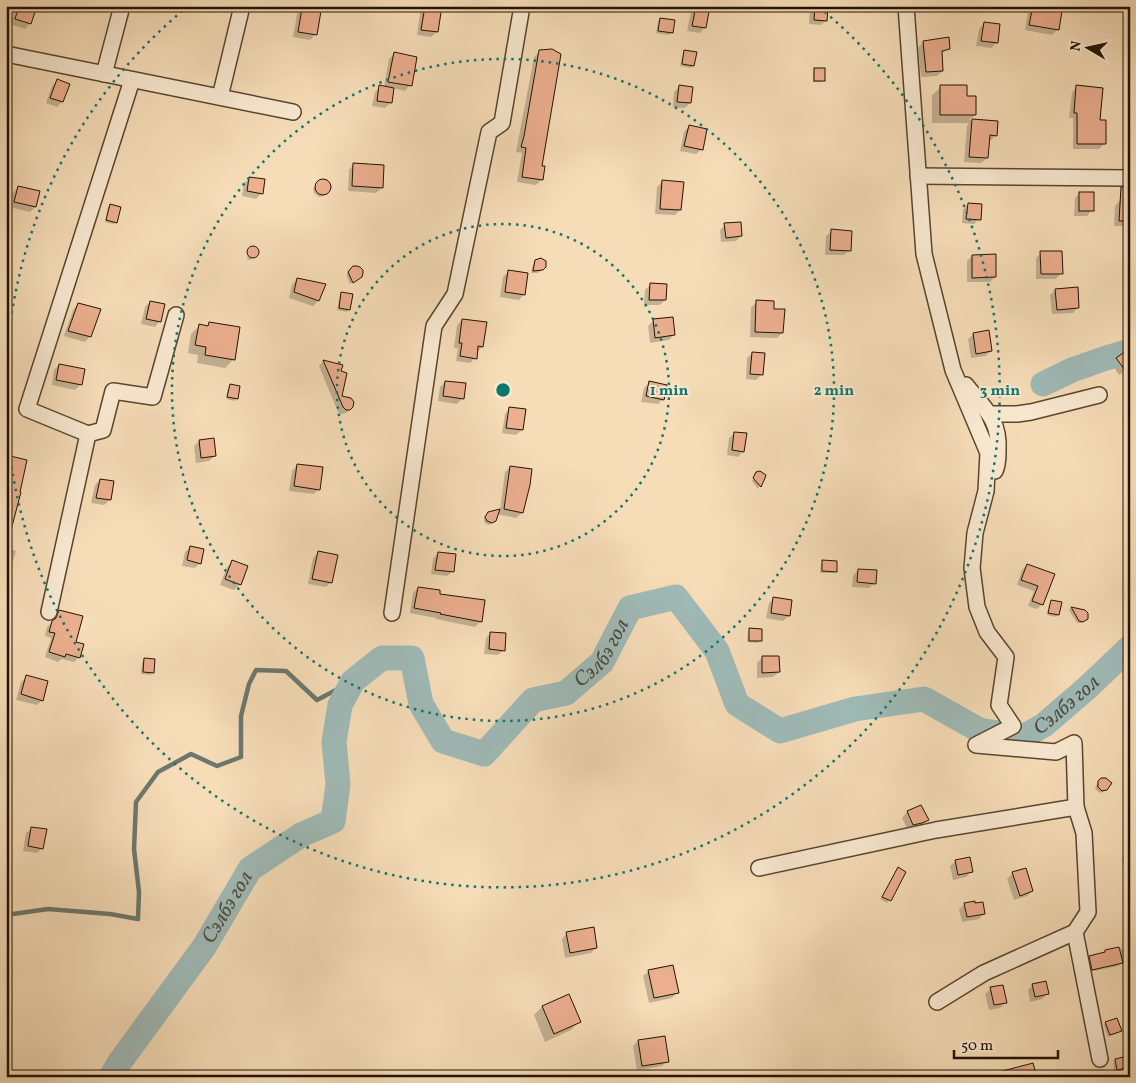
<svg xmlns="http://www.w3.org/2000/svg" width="1136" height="1083" viewBox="0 0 1136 1083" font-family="Vollkorn,serif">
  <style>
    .shadow { fill: #0003 }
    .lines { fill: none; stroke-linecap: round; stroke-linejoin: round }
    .stream { stroke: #6d776e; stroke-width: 4.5 }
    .river { stroke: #9fbab7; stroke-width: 25 }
    .building { fill: #ecaf8f; stroke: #221300 }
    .minor-casing { stroke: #57462e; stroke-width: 18 }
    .minor { stroke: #f9e9d1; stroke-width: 15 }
    .ring { fill: none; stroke: #0f766e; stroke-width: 2.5; stroke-dasharray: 2.5 5 }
    .labels { text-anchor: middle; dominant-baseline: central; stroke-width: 4; stroke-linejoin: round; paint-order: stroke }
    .water-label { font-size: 21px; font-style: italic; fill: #4e4d40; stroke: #f9e9d1 }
    .centre { fill: #0f766e; stroke: #f9e9d1; stroke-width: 2.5 }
    .ring-label { font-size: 15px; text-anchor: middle; font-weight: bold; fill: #0f766e; stroke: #f9e9d1; stroke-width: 4; stroke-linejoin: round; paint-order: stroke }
  </style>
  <rect width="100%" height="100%" fill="#f6ddb8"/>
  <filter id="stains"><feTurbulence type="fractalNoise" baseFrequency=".004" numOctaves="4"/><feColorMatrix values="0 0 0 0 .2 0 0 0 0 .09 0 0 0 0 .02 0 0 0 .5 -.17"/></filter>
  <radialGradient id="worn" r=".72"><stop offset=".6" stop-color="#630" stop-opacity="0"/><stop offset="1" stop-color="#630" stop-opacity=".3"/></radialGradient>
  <g class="shadow">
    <polygon points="16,6 36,6 30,23 25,29 10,24"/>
    <polygon points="421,6 441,6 437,32 431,37 417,35"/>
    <polygon points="551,6 564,6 559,12 556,13 551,11"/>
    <polygon points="692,6 709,6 705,27 700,33 687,31"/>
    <polygon points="810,6 827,6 826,20 821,25 809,24"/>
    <polygon points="1033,8 1060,12 1057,30 1052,35 1025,30 1028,13"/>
    <polygon points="302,9 316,34 310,40 293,37 297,14"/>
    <polygon points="660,19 672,33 669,35 656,33 658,21"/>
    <polygon points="984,23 997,43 991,48 976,46 979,29"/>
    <polygon points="947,39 948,48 941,54 942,71 937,76 921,77 918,48 923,42"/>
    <polygon points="540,51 541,180 536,185 517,182 522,153 516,152 534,57"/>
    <polygon points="685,51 693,66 691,68 680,66 683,53"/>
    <polygon points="394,54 410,85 405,91 393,88 390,103 385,108 372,106 375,92 380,87 384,87 389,59"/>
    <polygon points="815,69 824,80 821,82 813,82 813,72"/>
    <polygon points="57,81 62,102 57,107 46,103 52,86"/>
    <polygon points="680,86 690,103 685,108 673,107 674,92"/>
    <polygon points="941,87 965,97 975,115 969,120 997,122 996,135 991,140 988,140 987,158 981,163 964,162 967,126 969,123 932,123 932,95"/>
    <polygon points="1077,87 1099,122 1104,144 1099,149 1073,149 1073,118 1069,118 1072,92"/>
    <polygon points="689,126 702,149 696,154 680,151 684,132"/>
    <polygon points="354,164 382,187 376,193 348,191 349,170"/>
    <polygon points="250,178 262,193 256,199 242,196 244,183"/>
    <polygon points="323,180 329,183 329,190 323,196 319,197 314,193 313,189 318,182"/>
    <polygon points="662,182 680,210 675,215 655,214 657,187"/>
    <polygon points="18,187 35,207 30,212 9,207 13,193"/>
    <polygon points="1080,193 1092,210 1087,216 1074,216 1075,198"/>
    <polygon points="1120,200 1130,201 1130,226 1114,226 1115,206"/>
    <polygon points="110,205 116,222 113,224 105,222 108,207"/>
    <polygon points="968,205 979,219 974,224 962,223 963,210"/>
    <polygon points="725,225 741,236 736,241 721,242 720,230"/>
    <polygon points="832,231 850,250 844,255 825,255 826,236"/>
    <polygon points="253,247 257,249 258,252 256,256 250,260 247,259 249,250"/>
    <polygon points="1041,253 1061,273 1056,279 1036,279 1036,258"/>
    <polygon points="972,256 995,277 990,282 967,282 967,261"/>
    <polygon points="536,261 544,268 538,273 531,273 533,264"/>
    <polygon points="353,267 359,278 350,284 347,277 347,273"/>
    <polygon points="508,272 524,294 519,300 500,297 503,277"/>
    <polygon points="297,279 324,285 318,301 313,306 289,298 292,285"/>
    <polygon points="650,285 665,300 660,305 644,305 645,290"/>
    <polygon points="1055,290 1078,307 1073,313 1052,314 1050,295"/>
    <polygon points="342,293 349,309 347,312 337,310 340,295"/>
    <polygon points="150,302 160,321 155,327 141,324 145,307"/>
    <polygon points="757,302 773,310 782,333 777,338 750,337 751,307"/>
    <polygon points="78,304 90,336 85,342 64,336 73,310"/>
    <polygon points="672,318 674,335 669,340 650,343 648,326 653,321"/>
    <polygon points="462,320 482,347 476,353 475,358 470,363 456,361 458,348 454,348 457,325"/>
    <polygon points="210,323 234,359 225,368 197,363 198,355 188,353 191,334 199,326 206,327"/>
    <polygon points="974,334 991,351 985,356 971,358 968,339"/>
    <polygon points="753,353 762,374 756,380 746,379 747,358"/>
    <polygon points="1117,359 1130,368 1119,375 1112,364"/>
    <polygon points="323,361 341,366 340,372 340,397 351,408 346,413 341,414 338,412 319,366"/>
    <polygon points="59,365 81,384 75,390 52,385 54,370"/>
    <polygon points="445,382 462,399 457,404 438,401 440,387"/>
    <polygon points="649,383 663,399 658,404 641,402 644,388"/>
    <polygon points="230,386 237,398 234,401 226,399 228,388"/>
    <polygon points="510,408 522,430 516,435 502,433 505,414"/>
    <polygon points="735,433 743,451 738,457 727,455 729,438"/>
    <polygon points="213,440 215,456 209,461 196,463 194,446 199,441"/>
    <polygon points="297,465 319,489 314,494 289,491 292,471"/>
    <polygon points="510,467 522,513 516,518 497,514 493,522 489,525 486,524 484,522 484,517 490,512 500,511 505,472"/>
    <polygon points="757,473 764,478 758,489 752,481"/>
    <polygon points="100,480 113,482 110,500 104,505 91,503 95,485"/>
    <polygon points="6,544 13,546 12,550 16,551 11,568 6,573"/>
    <polygon points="191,547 200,563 195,568 182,566 185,552"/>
    <polygon points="318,553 331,582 326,587 308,584 313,558"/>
    <polygon points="438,553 453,571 447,576 431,574 433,559"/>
    <polygon points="823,561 836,571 833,573 820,573 821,564"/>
    <polygon points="232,562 246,567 239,585 234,590 220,585 227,567"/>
    <polygon points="1027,565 1053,574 1042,604 1037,609 1028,606 1034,591 1017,585 1022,570"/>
    <polygon points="858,570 875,583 869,588 852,587 853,576"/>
    <polygon points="418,588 438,595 481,621 475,627 436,619 436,618 410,613 413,593"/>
    <polygon points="774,598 789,616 783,621 766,618 769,603"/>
    <polygon points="1051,602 1058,615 1056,617 1047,615 1049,604"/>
    <polygon points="1071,608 1084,611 1087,617 1081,623 1077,623 1069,610"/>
    <polygon points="59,611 75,643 79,657 74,662 62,659 58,662 45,657 51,638 45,636 47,627 52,622 54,616"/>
    <polygon points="750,629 760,640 758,643 747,642 748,632"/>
    <polygon points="491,633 504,650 498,655 484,654 486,638"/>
    <polygon points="762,658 779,672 773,677 757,678 757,663"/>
    <polygon points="144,660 153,673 150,675 141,674 142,662"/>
    <polygon points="27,677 42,700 37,705 16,700 21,682"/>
    <polygon points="1100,780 1108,788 1101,793 1097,791 1095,788 1097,783"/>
    <polygon points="920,806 927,820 922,825 908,830 902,818 907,812"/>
    <polygon points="32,828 42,848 37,853 23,851 26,833"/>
    <polygon points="1130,840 1130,864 1122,863 1126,844"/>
    <polygon points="956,861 972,871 966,877 953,880 950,866"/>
    <polygon points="898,869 905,872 887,903 880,899"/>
    <polygon points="1013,873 1032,891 1027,896 1014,900 1007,879"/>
    <polygon points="965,904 984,914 979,919 962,922 959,909"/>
    <polygon points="567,933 596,948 591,953 565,958 562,939"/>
    <polygon points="1122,948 1123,951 1130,949 1130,960 1122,963 1118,966 1089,972 1086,961 1090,957 1102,954 1105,951"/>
    <polygon points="649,971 678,992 672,998 649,1003 643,976"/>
    <polygon points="1033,985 1047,994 1042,999 1030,1002 1028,990"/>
    <polygon points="991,989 1006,1002 1000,1008 989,1010 985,994"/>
    <polygon points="568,996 579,1022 571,1030 545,1042 534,1015 542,1007"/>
    <polygon points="1130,1021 1130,1030 1122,1033"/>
    <polygon points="1106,1023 1120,1031 1118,1033 1108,1037 1104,1025"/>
    <polygon points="638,1041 668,1061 662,1066 637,1070 633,1046"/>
    <polygon points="1115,1060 1128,1067 1126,1069 1115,1072 1113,1063"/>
    <polygon points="1103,1069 1105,1077 1090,1077 1089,1074 1092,1071"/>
  </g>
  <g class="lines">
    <polyline class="stream" points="6,915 48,909 110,914 138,919 139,892 134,849 136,802 158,772 191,754 217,766 241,757 241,716 249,684 256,670 286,671 317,700 353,681"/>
    <g class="river">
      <polyline points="1043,384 1072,370 1106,358 1130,351"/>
      <path id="s1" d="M111 1077 119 1063 204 947 250 869 301 835 333 821 338 784 334 742 340 705 353 681 382 658H412L421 704 443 741 484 754 533 700 566 693 602 662 630 608 676 597 717 651 737 704 780 731 855 709 924 699 979 730 1023 737 1044 725 1087 688 1130 647"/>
    </g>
  </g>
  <g class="building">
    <polygon points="19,6 37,6 31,24 15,19"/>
    <polygon points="425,6 442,6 438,32 421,30"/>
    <polygon points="696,6 710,6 706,28 692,26"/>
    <polygon points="815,6 828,6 827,21 814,20"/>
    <polygon points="1033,6 1062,11 1059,30 1029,25"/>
    <polygon points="302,8 321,11 317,35 298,32"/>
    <polygon points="660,18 675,20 673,33 658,31"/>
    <polygon points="984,22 1000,24 998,43 981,41"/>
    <polygon points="949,37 950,49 942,51 943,71 926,72 923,41"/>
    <polygon points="552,49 561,54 542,166 545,166 543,180 522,177 526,148 521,147 524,136 539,50"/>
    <polygon points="684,50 697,52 694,66 682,64"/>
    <polygon points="394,52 417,57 412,86 388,82"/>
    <rect x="814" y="68" width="11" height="13"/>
    <polygon points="57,79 70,84 63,102 50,98"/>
    <polygon points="379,85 394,88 392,103 377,101"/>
    <polygon points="679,85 693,87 691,103 677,102"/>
    <polygon points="940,85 967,85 967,96 976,96 976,115 940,115"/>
    <polygon points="1076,85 1103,88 1100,120 1106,120 1106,144 1077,144 1077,113 1074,113"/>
    <polygon points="972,119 998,121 997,136 990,135 988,158 969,157"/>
    <polygon points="689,125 707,129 703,150 684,146"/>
    <polygon points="353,163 384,165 383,188 352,186"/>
    <polygon points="249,177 265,179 263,194 247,191"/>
    <circle cx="323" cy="187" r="8"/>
    <polygon points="662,180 684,182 681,210 660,209"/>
    <polygon points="18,186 40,191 36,207 14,202"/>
    <polygon points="1121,187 1130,187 1130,221 1119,221"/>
    <rect x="1079" y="192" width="15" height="19"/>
    <polygon points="968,203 982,204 981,220 966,219"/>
    <polygon points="110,204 121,207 117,223 106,220"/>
    <polygon points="741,222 742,236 726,238 724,223"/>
    <polygon points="831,229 852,231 851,251 830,250"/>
    <circle cx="253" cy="252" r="6"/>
    <polygon points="1040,251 1062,251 1063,274 1041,274"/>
    <polygon points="996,254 996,277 972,278 972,255"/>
    <polygon points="541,258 546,261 546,267 543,270 533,271 535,260"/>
    <polygon points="353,266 357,266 360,267 363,270 363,273 362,277 353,283 348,272 351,268"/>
    <polygon points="508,270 528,273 525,295 505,292"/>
    <polygon points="297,278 326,284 319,301 294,292"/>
    <polygon points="650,283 667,284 666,300 649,300"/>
    <polygon points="1078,287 1079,308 1057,310 1055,289"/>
    <polygon points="341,292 353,294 350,310 339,308"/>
    <polygon points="756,300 774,301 774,309 785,309 783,333 755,332"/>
    <polygon points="150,301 165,304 161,322 146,319"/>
    <polygon points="78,303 101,309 91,337 68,331"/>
    <polygon points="673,317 675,335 655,338 653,319"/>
    <polygon points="462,319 487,322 483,347 478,346 477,359 460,356 462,343 459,343"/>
    <polygon points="209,322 240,327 235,360 205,355 206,347 195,345 199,324 208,326"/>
    <polygon points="989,330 992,351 976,354 973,333"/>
    <polygon points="1130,348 1130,377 1116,358"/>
    <polygon points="752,352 765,353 763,375 750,374"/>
    <polygon points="323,360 343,365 341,371 347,373 342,396 351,398 354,402 353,407 350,410 346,410 343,407"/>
    <polygon points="59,364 85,369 82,385 56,380"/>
    <polygon points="445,381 466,383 464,399 443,396"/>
    <polygon points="649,381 667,385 664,400 646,396"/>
    <polygon points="230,384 240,386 238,399 227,397"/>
    <polygon points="509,407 526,409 523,430 506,428"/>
    <polygon points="734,432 747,433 744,452 732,450"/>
    <polygon points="214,438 216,456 201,458 199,440"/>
    <polygon points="6,455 27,460 20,492 21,492 10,534 6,534"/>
    <polygon points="297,464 323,467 320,490 294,486"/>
    <polygon points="510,466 532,469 530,485 523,513 504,509"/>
    <polygon points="760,471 766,475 765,478 761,487 753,478 756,472"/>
    <polygon points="100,479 114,481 111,500 96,498"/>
    <polygon points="500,509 496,521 492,523 487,521 485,517 488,512"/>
    <polygon points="190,546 204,549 201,564 187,560"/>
    <polygon points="318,551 338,555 332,583 312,579"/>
    <polygon points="438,552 456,554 454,572 435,570"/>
    <polygon points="232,560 248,566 241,585 225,579"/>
    <polygon points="822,560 837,561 837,572 822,571"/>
    <polygon points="1027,564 1055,574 1043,605 1032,601 1038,586 1021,580"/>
    <polygon points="858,569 877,570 876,584 857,582"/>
    <polygon points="418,587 440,590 440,594 485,600 482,622 440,614 441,613 414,608"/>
    <polygon points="773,597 792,600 790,616 771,613"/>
    <polygon points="1051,600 1062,602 1059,615 1048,613"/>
    <polygon points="1071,607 1085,610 1088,613 1088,619 1083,622 1079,621"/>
    <polygon points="59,610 83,616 76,642 84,644 80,658 66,654 65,657 49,652 55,633 49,632 52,621 56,618"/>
    <polygon points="749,628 762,629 762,641 749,641"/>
    <polygon points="490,632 506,633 505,651 489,649"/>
    <polygon points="762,656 779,656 780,672 762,673"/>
    <polygon points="144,658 155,659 154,673 143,672"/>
    <polygon points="26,675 48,681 43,701 21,694"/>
    <polygon points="1101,778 1106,778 1112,783 1107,790 1102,791 1098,787 1098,781"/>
    <polygon points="921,805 929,820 922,823 913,825 907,811"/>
    <polygon points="31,827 47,829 43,849 28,846"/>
    <polygon points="970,857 973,872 958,875 955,860"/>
    <polygon points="898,867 906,872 891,901 882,897"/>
    <polygon points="1026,868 1033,891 1020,896 1012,872"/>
    <polygon points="975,901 975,903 983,902 985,914 967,917 964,903"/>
    <polygon points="594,927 597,948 570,953 566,932"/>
    <polygon points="1119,947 1123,963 1092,970 1089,956 1105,952 1105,950"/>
    <polygon points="673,965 679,993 654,998 648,970"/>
    <polygon points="1046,981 1049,994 1035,997 1032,984"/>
    <polygon points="1003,985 1007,1003 994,1005 990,987"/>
    <polygon points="569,994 581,1022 554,1034 542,1006"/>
    <polygon points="1117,1018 1122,1031 1110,1035 1105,1022"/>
    <polygon points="665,1036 669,1062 642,1066 638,1040"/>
    <polygon points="1128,1056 1130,1067 1117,1070 1115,1059"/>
    <polygon points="1033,1063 1037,1077 996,1077 995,1073"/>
  </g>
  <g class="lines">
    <g class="minor-casing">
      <g id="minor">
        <polyline points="6,54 293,112"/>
        <polyline points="104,74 122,6"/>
        <polyline points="220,97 242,6"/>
        <polyline points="918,176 1130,178"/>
        <path d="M966 385C984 408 1000 419 998 451 998 458 998 465 995 471"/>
        <polyline points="989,414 1017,414 1031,412 1099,395"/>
        <polyline points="88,434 103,430 113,391 153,397 176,315"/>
        <polyline points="49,612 88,434 27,409 132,80"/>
        <polyline points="392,613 434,326 455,294 489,132 502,123 522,6"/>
        <polyline points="759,868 936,830 1076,807 1074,743 1056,752 976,745 1013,726 999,705 1006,657 987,632 977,607 972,568 975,533 986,491 988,453 953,370 924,254 906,6"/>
        <polyline points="1075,932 1100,1059"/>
        <polyline points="937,1002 984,973 1075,932 1088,912 1084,833 1076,807"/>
      </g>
    </g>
    <use href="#minor" class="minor"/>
  </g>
  <g class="ring">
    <circle cx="503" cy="390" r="166"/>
    <circle cx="503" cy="390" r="331"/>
    <path d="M6 373A497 497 0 0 1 187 7M819 7A497 497 0 1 1 6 407"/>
  </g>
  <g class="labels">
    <g class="water-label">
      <text stroke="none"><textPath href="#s1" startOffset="852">Сэлбэ гол</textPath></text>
      <text stroke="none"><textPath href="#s1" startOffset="1438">Сэлбэ гол</textPath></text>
      <text stroke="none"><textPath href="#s1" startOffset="206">Сэлбэ гол</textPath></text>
    </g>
  </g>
  <circle cx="503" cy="390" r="8" class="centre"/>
  <g class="ring-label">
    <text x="669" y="395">1 min</text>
    <text x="834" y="395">2 min</text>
    <text x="1000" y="395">3 min</text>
  </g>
  <rect width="1136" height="1083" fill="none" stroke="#f6ddb8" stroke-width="25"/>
  <rect x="8" y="8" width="1121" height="1068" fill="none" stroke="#221300" stroke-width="2.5"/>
  <rect x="12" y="12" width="1111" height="1058" fill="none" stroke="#221300"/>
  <g transform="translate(1088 48) rotate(279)" stroke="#f9e9d1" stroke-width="4" paint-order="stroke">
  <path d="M0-4L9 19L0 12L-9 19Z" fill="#221300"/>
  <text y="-8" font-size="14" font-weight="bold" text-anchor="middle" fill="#221300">N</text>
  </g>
  <path d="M954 1050v8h104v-8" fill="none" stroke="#221300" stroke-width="2.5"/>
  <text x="961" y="1050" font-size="15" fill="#221300" stroke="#f9e9d1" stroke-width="4" paint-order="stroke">50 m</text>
  <rect width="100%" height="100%" filter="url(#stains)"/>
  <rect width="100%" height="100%" fill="url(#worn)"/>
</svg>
